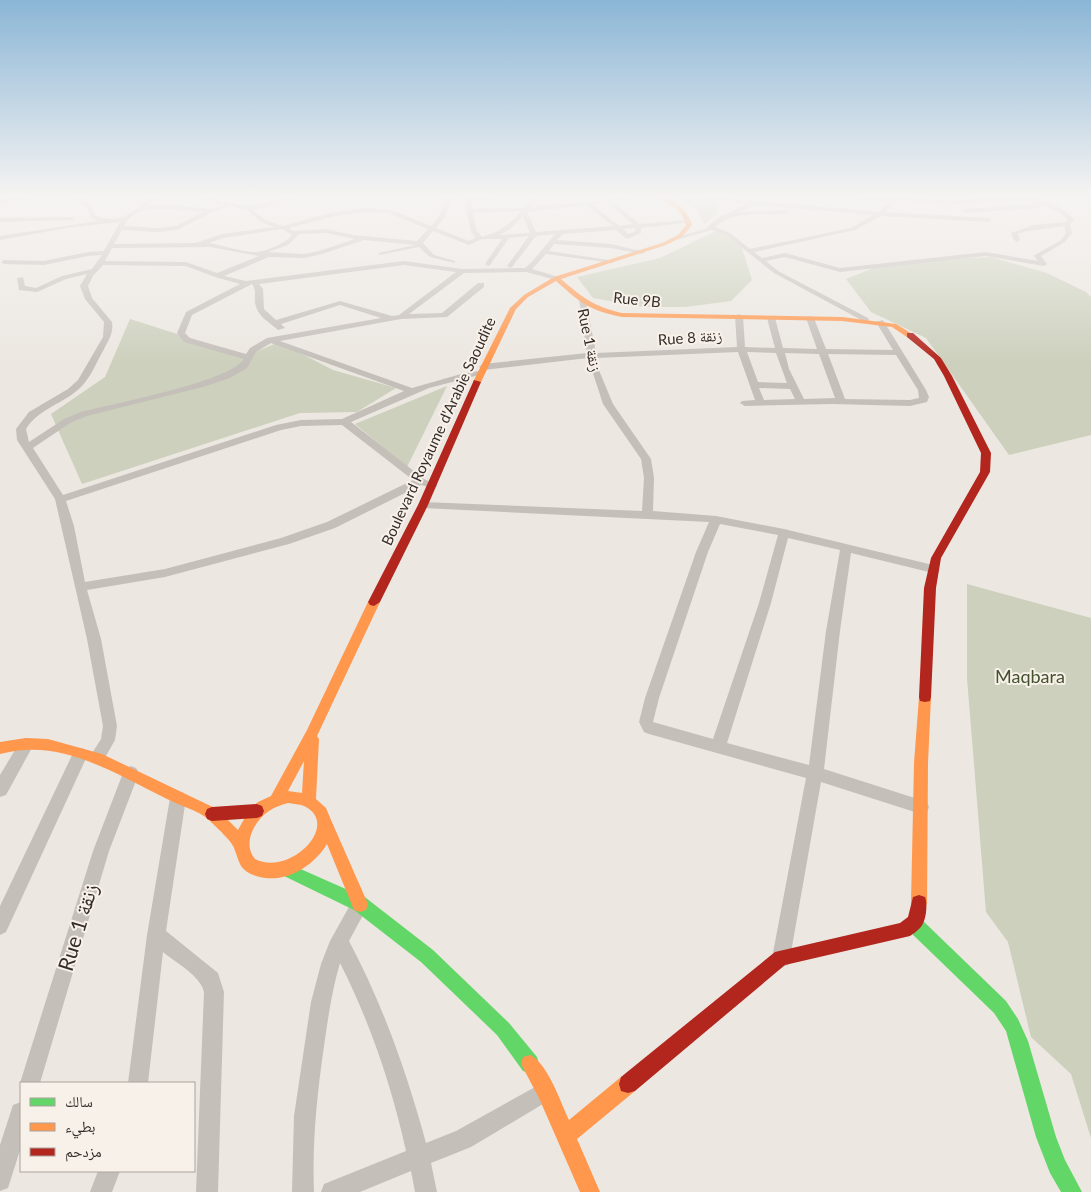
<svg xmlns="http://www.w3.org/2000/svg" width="1091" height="1192" viewBox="0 0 1091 1192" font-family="Lato,'Noto Naskh Arabic',sans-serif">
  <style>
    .green { fill: #ccd0bc }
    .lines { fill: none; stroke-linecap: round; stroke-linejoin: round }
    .street { fill: #c5bfba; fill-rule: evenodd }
    .fast { fill: #63d668; fill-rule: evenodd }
    .slow { fill: #ff974d; fill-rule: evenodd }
    .jam { fill: #b3261e; fill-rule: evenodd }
    .labels { text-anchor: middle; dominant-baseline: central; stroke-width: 4; stroke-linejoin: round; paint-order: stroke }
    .far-street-label { font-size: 15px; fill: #352d29; stroke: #f8f1e9 }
    .park-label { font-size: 18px; fill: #44512f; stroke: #f8f1e9 }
    .near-street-label { font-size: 21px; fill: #352d29; stroke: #f8f1e9 }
  </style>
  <rect width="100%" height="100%" fill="#ece7e1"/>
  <g class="green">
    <polygon points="674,197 720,197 716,215 704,224 697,209"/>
    <polygon points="718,230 740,242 752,280 731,301 685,307 644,307 593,298 577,277 660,258"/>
    <polygon points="991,257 1047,273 1086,292 1091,297 1091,435 1009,455 926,338 871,312 846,279 886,263"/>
    <polygon points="130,319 246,356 279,342 333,370 396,388 357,412 300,413 82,484 51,414 105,377"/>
    <polygon points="447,386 407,467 355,424"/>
    <polygon points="967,584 1091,618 1091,1138 1071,1074 1031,1037 1008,942 986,912 967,678"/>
  </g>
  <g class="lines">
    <g class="street">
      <polygon points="31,197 46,197 0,204 0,200"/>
      <path d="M72 197C84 196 91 206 96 216 122 225 133 211 152 197H158L147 206 171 205 210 209 224 205 195 197H204L249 207 292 197H301L253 210 265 220 283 226 334 212 368 208 391 210 431 226 439 216 447 197H453L445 217 436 228 469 241 475 238 470 229 464 197H470L471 199 515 197 472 202 473 209 524 208 533 197H539L531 207 638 197 635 199 612 201 639 224 689 220 692 222 641 228V233L627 239 616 230 563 234 557 240 611 244 645 252 642 254 611 248 554 244 549 251 615 261 612 263 546 254 532 269 558 277V279L556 280 526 272 464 273 409 314 442 313 478 283H484V287L447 317 401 319 280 341 412 388 461 374 479 371 483 374 429 388 351 422 424 479 437 485 436 487 432 488 421 485 335 528 289 544 165 577 87 590 101 639 117 726 115 740 102 763 97 764 92 763 89 758 101 739 103 726 87 639 55 499 17 440 16 429 29 412 68 389 78 380 103 337 104 322 85 299 80 286 87 274 66 279 37 292 19 290 17 278 23 277 25 286 36 288 62 276 92 269 102 255 88 256 44 265 4 264 1 262 4 260 44 261 88 252 104 251 120 222 73 227 0 240V236L98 221 92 218 87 208ZM606 202 633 224 619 226 592 204ZM586 205 613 226 536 232 527 212ZM230 206 247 210 261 222 274 227 222 234 196 243 114 244 122 230 158 232 177 230 212 212ZM171 209 203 212 176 226 158 228 124 226C134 207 152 209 171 209ZM521 211C510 225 497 233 482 237L476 229 473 213ZM368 212 388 213 428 229 417 241 353 235 326 229 293 231 289 228 335 216ZM523 216 530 233 499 235 509 230ZM635 228 636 231 628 234 623 229ZM282 229 292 235C285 244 267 251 257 252 246 253 221 245 209 243L223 238ZM433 231 469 245 482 239H502L485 264 488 266 490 265 509 238 529 236 507 266 510 268 512 267 536 236 555 234 532 262 525 268H519L462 269 404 261 246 281 224 276 269 257 304 258 322 254 364 240 415 245 379 253V255L419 247 430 257 455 263V261L434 255 423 243ZM326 233 355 239 319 251 304 254 268 252 288 245 299 234ZM210 247 259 256 217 273 186 262 105 261 112 248ZM103 265 186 266 215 277 240 284 186 312 177 333 184 342 244 359C230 382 111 404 81 412L64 419 29 442 26 429C39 408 64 404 81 387 91 377 96 363 103 351 108 341 114 333 112 322L92 298 88 286 93 276ZM404 265 456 272 399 315 392 316 340 301 276 320 264 309 263 289 259 284ZM252 284C257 291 254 296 255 303 257 316 269 322 278 330L285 328 281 324 340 305 381 318 267 338 250 348 246 354 190 338 185 333 192 315ZM271 343 404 391 342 419 301 420 276 425 63 495 33 448 70 423 87 416 203 387 230 378 247 368 256 352ZM342 425 413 480 327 522 281 538 165 569 85 582 74 526 66 501 281 430 301 426Z"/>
      <path d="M833 197 892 199 895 197H901L900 198C920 199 941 201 961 200 997 199 1048 187 1074 220L1070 224 1072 233 1065 242 1041 256 1047 264 1044 266 986 256 840 272 785 257 766 261 778 271 868 318 869 320 865 322 774 273 726 235 711 230 673 241 670 239 705 229 719 217 747 204 708 200 710 197 750 201 753 199 756 201 879 212 889 202ZM1024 200 1040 204 965 209 962 211 965 213 1040 208 1042 205 1059 212 1068 220 1065 222 1033 225 1011 233 1014 240 1017 242 1020 240 1018 234 1023 232 1064 226 1066 233 1061 240 1035 255 1034 256 1038 261 986 252 840 268 785 253 762 258 754 252 855 230 881 216 989 222 992 220 989 218 885 212 896 202 960 204ZM753 205 873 215 851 228 750 249 730 233 715 227C734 210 762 215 786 214L789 212 786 210 741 212Z"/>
      <polygon points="72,217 74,220 0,222 0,218"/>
      <path d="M579 299 586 301 596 353 737 347 735 316 739 314 743 316 745 347 775 348 767 318 771 316 775 318 783 348 817 349 806 318 810 316 814 318 826 349 893 350 876 322 883 320 926 390 929 397 927 402 910 406 832 404 745 406 740 403 742 401 755 400 738 352 596 358 598 368 613 404 651 459 654 478 653 511 716 516 784 529 933 565 939 569 933 573 851 553 840 631 824 769 921 800 927 802 929 807 927 812 921 814 821 782 790 958 788 965 781 967 774 965 772 958 806 778 649 734 644 732 639 722 645 698 696 552 709 522 423 508 418 505 423 502 642 511 644 478 641 459 603 404 588 358 483 370 479 367 483 364 587 353ZM747 352 776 353 787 383 758 382ZM785 353 819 354 835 398 804 399 789 369ZM828 354 896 355 918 390 919 398 910 400 845 399ZM759 388 790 389 795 399 764 400ZM720 524 778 535 759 603 713 739 653 722 659 698 708 552ZM788 538 840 550 826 631 809 765 727 743 771 603Z"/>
      <polygon points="26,738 31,740 34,744 6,795 0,797 0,775 21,740"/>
      <polygon points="80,748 85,749 88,754 6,932 0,935 0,906 75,749"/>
      <polygon points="131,766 136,768 139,773 109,851 40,1083 21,1083 21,1087 20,1083 93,851 123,773 126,768"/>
      <path d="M178 791 184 793 186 798 166 931 218 973 224 992 218 1192H196L204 992C200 975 176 963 163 952L148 1083H128L147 935 170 798 172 793Z"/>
      <path d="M360 895 366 898 369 904 349 941C383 1005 407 1073 426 1143L456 1131 546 1081 553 1084 556 1091 553 1098 471 1147 431 1163 437 1192H415L411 1171 360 1192H321L324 1184 406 1151C392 1087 370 1022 340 963 332 990 328 1018 324 1046 317 1095 312 1143 314 1192H292L294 1116 311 1002 321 964 330 941 354 898Z"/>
      <polygon points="21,1102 21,1147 8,1188 0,1191 0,1145 13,1105"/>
      <polygon points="98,1171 120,1171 112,1192 90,1192"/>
    </g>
    <g class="fast">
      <polygon points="287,863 366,898 433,950 509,1023 537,1057 539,1064 537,1071 530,1073 523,1071 497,1035 421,962 354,910 282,875 279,870 282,865"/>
      <polygon points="914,916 920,918 1006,1001 1018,1019 1028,1041 1056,1137 1065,1160 1082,1192 1061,1192 1050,1173 1036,1137 1006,1031 994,1013 908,930 906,924 908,918"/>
    </g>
    <g class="slow">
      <path d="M655 197C672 196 688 209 692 225L682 237 666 245 561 279C583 298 593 306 622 313L842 317 896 324 914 335 907 337 892 327 842 321 622 317C588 310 581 303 556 281L528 297 516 309 481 382 474 384 473 382 510 308 524 295 554 277 662 243 678 235 686 225C682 208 669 205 655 197Z"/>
      <path d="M374 598 380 602 317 736 319 739 316 799 326 808 331 820 368 904 366 910 360 912 354 910 327 844C313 867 284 885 256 876 239 870 240 863 234 848 232 841 215 826 209 820 198 810 178 805 165 798 123 777 74 747 26 750 18 750 9 752 0 754V742L26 738 48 739 102 754 217 809 238 830 249 810 258 802 271 796 307 730 368 602ZM304 761 302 793 288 791ZM288 803C293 804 299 804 304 806 342 824 290 877 255 859 242 844 254 821 269 811 275 807 281 805 288 803Z"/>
      <polygon points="925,692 930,693 931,697 928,763 927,903 925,909 919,911 913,909 911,903 914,763 919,697 920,693"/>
      <path d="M530 1055C547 1062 561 1103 569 1120L621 1077 628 1075 635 1077 637 1084 635 1091 577 1139 600 1192H580L539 1098 521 1064 523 1057Z"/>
    </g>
    <g class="jam">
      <polygon points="907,333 913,333 941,358 952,376 991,453 990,472 941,558 936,588 931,697 930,701 925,702 920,701 919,697 924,588 931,558 980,472 981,453 944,376 934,359 907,337"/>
      <polygon points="474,380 481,382 428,505 380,602 374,606 370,605 368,602 418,505"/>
      <polygon points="257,804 262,806 264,811 262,816 257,818 212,821 207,819 205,814 207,809 212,807"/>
      <path d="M919 895 925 897C928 905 926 922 920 928 917 931 913 934 910 936L785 965 635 1091 628 1093 621 1091 619 1084 621 1077 775 952 900 923 908 917 913 897Z"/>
    </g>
  </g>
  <linearGradient id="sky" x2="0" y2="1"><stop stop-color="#8bb6d6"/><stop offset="0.54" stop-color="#f6f4f2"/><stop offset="1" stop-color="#f6f4f2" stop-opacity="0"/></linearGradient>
  <rect width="1091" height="364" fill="url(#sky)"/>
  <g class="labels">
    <g class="far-street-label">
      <text transform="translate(637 299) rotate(6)">Rue 9B</text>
      <text transform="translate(690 337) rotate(-4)">Rue 8 زنقة</text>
      <text transform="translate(590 340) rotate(78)">Rue 1 زنقة</text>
      <text transform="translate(438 431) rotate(-65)">Boulevard Royaume d'Arabie Saoudite</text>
    </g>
    <g class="park-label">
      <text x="1030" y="676">Maqbara</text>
    </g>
    <g class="near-street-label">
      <text transform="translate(77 927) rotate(-73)">Rue 1 زنقة</text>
    </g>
  </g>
  <rect x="20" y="1082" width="175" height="90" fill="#f8f1e9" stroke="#aaa39c"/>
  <rect x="30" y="1098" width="25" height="8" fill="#63d668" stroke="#aaa39c"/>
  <text x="65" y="1107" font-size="15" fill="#352d29">سالك</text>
  <rect x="30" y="1123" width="25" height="8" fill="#ff974d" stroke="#aaa39c"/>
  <text x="65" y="1132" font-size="15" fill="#352d29">بطيء</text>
  <rect x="30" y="1148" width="25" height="8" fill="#b3261e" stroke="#aaa39c"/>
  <text x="65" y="1157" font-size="15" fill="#352d29">مزدحم</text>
</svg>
